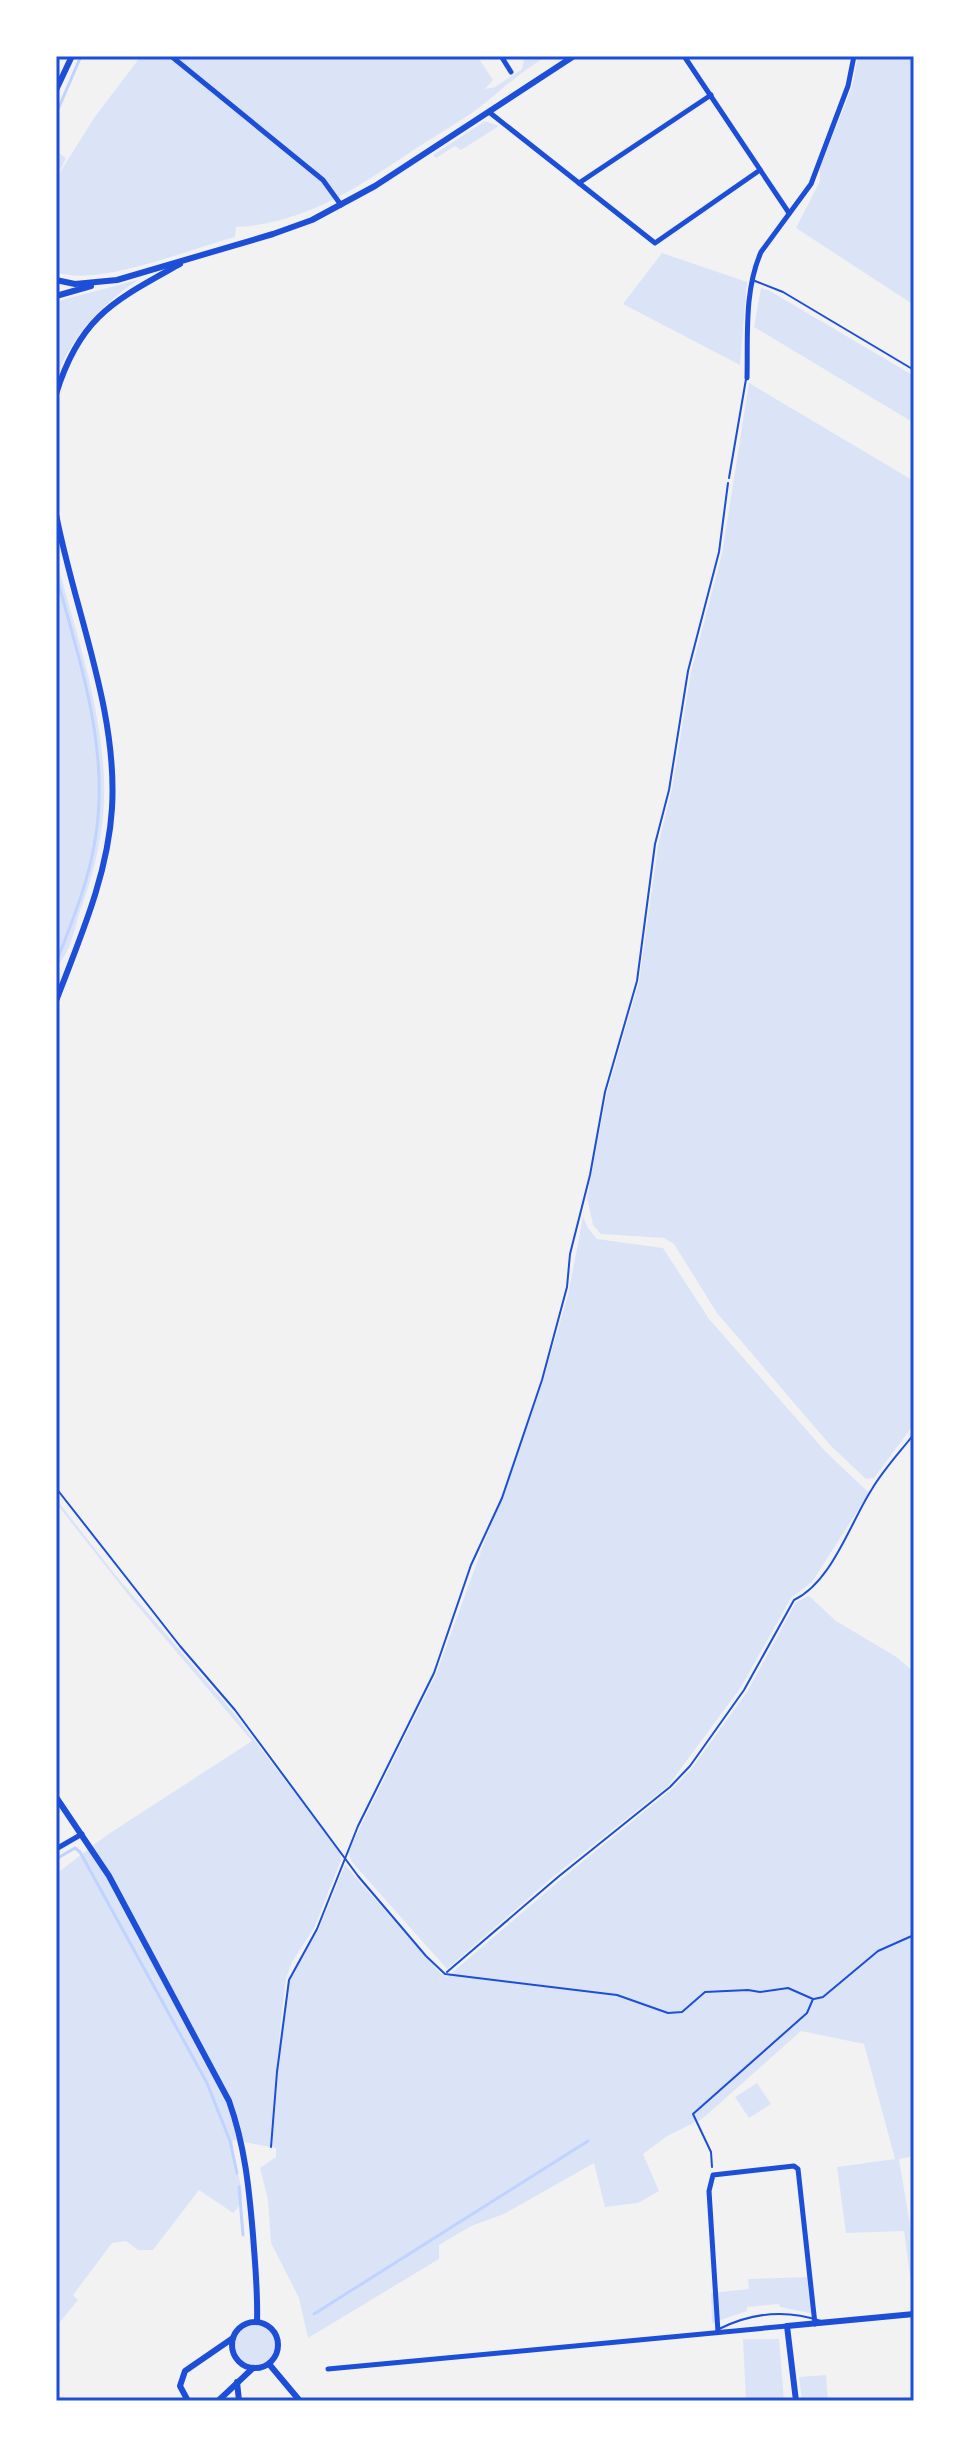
<svg xmlns="http://www.w3.org/2000/svg" width="970" height="2457" viewBox="0 0 970 2457" font-family="'IBM Plex Sans',sans-serif">
  <style>
    .green { fill: #dbe4f7 }
    .lines { fill: none; stroke-linecap: round; stroke-linejoin: round }
    .stream { stroke: #bfd3fe; stroke-width: 3 }
    .path { stroke: #1d4ed8; stroke-width: 2 }
    .service { stroke: #1d4ed8; stroke-width: 2 }
    .minor { stroke: #1d4ed8; stroke-width: 5 }
    .tertiary { stroke: #1d4ed8; stroke-width: 6 }
    .neatline { fill: none; stroke: #1d4ed8; stroke-width: 3 }
  </style>
  <rect width="100%" height="100%" fill="#f2f2f2"/>
  <g class="green">
    <path d="M141 56H477L493 80 485 89 495 87 522 69 524 59 528 56H548C522 70 503 89 480 107 460 122 438 134 418 147 361 185 306 224 236 227L235 237C192 248 97 288 56 272V151L66 158 57 177 94 118Z"/>
    <polygon points="858,56 914,56 914,305 796,228 820,181 820,168 852,87"/>
    <polygon points="485,121 499,126 461,150 455,146 436,158 433,155"/>
    <polygon points="662,253 747,282 740,365 623,304"/>
    <path d="M138 280C101 305 73 334 56 377V303L65 299Z"/>
    <polygon points="761,288 770,291 914,376 914,423 754,327"/>
    <polygon points="749,383 914,481 914,1424 874,1478 866,1479 831,1446 717,1313 674,1244 664,1238 601,1234 593,1225 587,1197 607,1093 639,982 658,846 672,789 691,672 722,554"/>
    <path d="M56 558C75 630 101 704 104 779 106 824 96 869 80 911 75 927 70 954 57 966Z"/>
    <polygon points="583,1217 588,1228 597,1239 663,1248 709,1319 825,1451 869,1493 812,1582 791,1598 741,1687 668,1786 555,1875 447,1969 352,1862 348,1852 437,1672 542,1384 568,1295"/>
    <path d="M56 1499 117 1577 232 1711 340 1852 341 1860 314 1928 292 1962 286 1978 278 2046 289 1981 296 1964 318 1931 345 1865 440 1973 447 1977 560 1880 672 1789 692 1768 747 1692 796 1602 809 1596 836 1621 895 1656 913 1671 914 2156 899 2159 914 2249V2306L904 2231 846 2233 837 2167 895 2159 864 2044 801 2031 702 2119 667 2136 643 2154 659 2191 638 2203 605 2207 594 2163 504 2214 471 2226 439 2245V2259L308 2338 299 2298 271 2243 268 2200 260 2168 276 2157V2148L233 2140C232 2162 242 2179 242 2197 242 2204 237 2209 233 2213L199 2190 153 2250H138L126 2241 112 2243 73 2295 78 2300 56 2327V1874L107 1835 252 1741 130 1597 56 1503Z"/>
    <polygon points="757,2083 771,2104 749,2118 735,2097"/>
    <polygon points="811,2277 814,2314 780,2307 779,2304 747,2307 747,2311 712,2323 711,2293 749,2289 748,2279"/>
    <circle cx="255" cy="2345" r="20"/>
    <polygon points="743,2339 779,2339 784,2401 746,2401"/>
    <polygon points="826,2375 828,2401 802,2401 799,2377"/>
  </g>
  <g class="lines">
    <g class="stream">
      <polyline points="56,114 81,56"/>
      <path d="M56 575C80 663 112 754 94 846 87 886 71 924 56 963"/>
      <polyline points="56,1859 75,1848 80,1852 207,2083 230,2141 237,2173"/>
      <polyline points="239,2187 243,2235"/>
      <polyline points="314,2314 588,2141"/>
    </g>
    <g class="path">
      <polyline points="56,1488 180,1646 235,1710 358,1876 426,1956 445,1974 617,1995 668,2013 682,2012 705,1992 748,1990 760,1992 788,1988 813,1999 807,2013 693,2114 711,2152 712,2167"/>
      <path d="M447 1972 558 1877 670 1787 690 1766 744 1690 794 1600C832 1582 850 1523 872 1489 884 1469 900 1452 914 1434"/>
      <polyline points="814,1999 823,1997 878,1951 914,1935"/>
      <polyline points="271,2147 277,2072 289,1980 317,1929 358,1826 434,1673 471,1565 502,1498 542,1380 567,1287 570,1254 590,1175 605,1092 637,981 655,844 669,790 688,671 719,552 728,483"/>
    </g>
    <g class="service">
      <polyline points="755,281 783,292 914,370"/>
      <polyline points="729,478 746,379"/>
      <path d="M719 2329C751 2313 786 2309 821 2321"/>
    </g>
    <g class="minor">
      <polyline points="171,56 323,180 341,205"/>
      <polyline points="501,56 511,72"/>
      <polyline points="684,56 789,213"/>
      <polyline points="489,112 655,243 760,170"/>
      <polyline points="579,183 711,95"/>
      <path d="M747 378C748 336 744 291 761 252L811 184 848 86 854 56"/>
      <polyline points="56,1849 82,1834"/>
      <polyline points="718,2332 709,2191 713,2175 794,2166 798,2169 815,2324"/>
      <polyline points="328,2369 787,2326"/>
    </g>
    <g class="tertiary">
      <polyline points="56,90 72,56"/>
      <polyline points="56,280 75,284 117,280 273,234 312,220 375,186 574,56"/>
      <polyline points="56,296 91,286"/>
      <path d="M56 394C80 316 114 301 180 264"/>
      <path d="M56 514C74 609 118 710 112 808 108 875 80 938 56 1001"/>
      <path d="M56 1797 109 1876 229 2101C245 2146 249 2188 253 2235 255 2264 258 2292 257 2322"/>
      <circle cx="255" cy="2345" r="23"/>
      <polyline points="269,2364 300,2401"/>
      <polyline points="237,2382 239,2401"/>
      <polyline points="188,2401 180,2386 185,2371 233,2338"/>
      <polyline points="218,2401 253,2368"/>
      <polyline points="796,2401 787,2326 914,2314"/>
    </g>
  </g>
  <rect width="970" height="2457" fill="none" stroke="#ffffff" stroke-width="116"/>
  <rect x="58" y="58" width="854" height="2341" class="neatline"/>
</svg>
